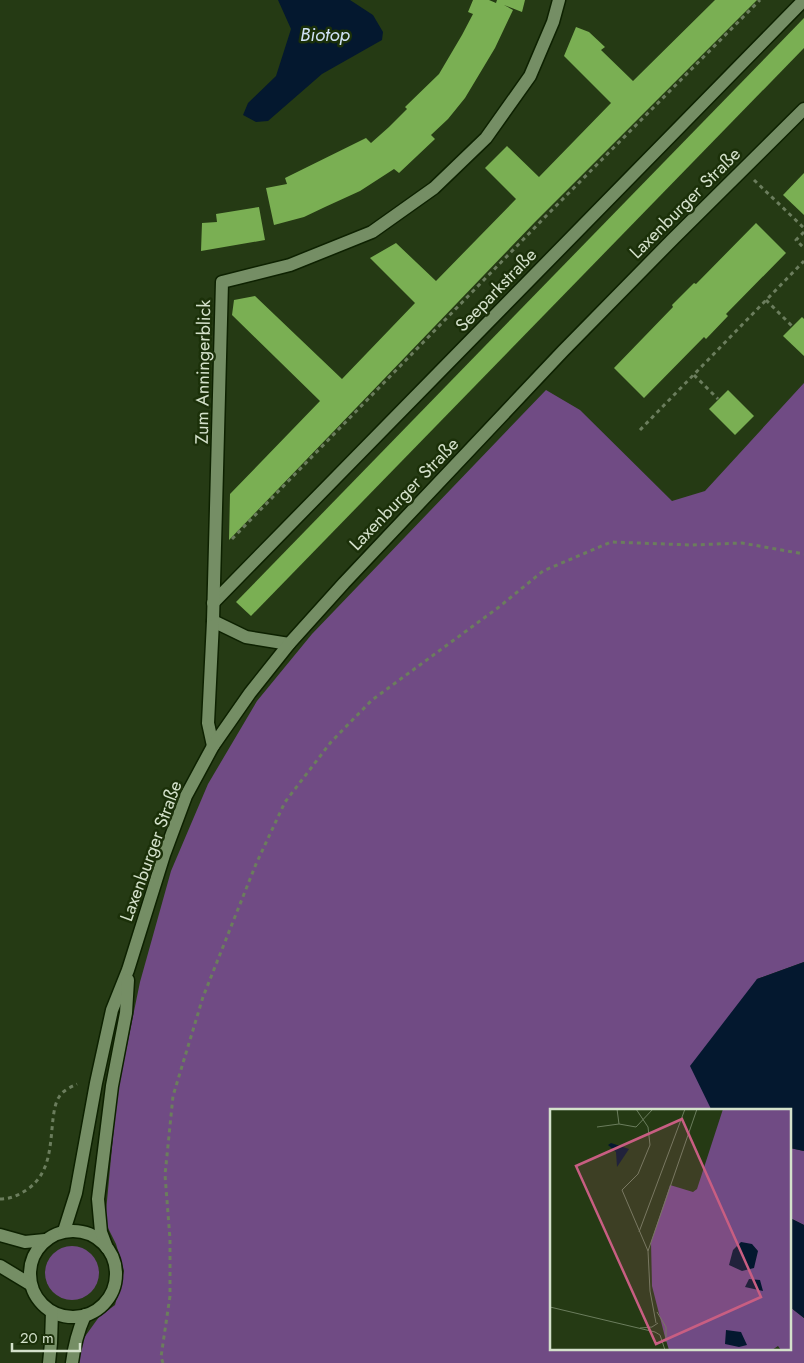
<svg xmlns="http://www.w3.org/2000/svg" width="804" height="1363" viewBox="0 0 804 1363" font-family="Jost,sans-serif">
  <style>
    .green { fill: #704b84 }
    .water { fill: #04182f }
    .building { fill: #7aaf53 }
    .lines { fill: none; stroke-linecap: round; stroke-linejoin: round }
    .street-casing { stroke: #0d2100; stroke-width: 15 }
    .secondary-casing { stroke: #0d2100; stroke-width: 15 }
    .path { stroke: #6b7d5d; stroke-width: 3; stroke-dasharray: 4 4; stroke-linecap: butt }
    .street { stroke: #758e65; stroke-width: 12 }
    .secondary { stroke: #758e65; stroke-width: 12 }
    .labels { text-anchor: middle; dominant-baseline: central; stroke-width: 5; stroke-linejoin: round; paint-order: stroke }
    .street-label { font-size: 18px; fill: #d4e1cb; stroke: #1b3009 }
    .water-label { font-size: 19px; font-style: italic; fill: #d0e1f5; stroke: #1b3009 }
    .inset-road { fill: none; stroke: #6b7d5d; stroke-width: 1 }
    .view { fill: #c85e82; fill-opacity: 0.15; stroke: #c85e82; stroke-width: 2.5 }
    .inset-edge { fill: none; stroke: #d4e1cb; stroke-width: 2.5 }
  </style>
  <rect width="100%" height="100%" fill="#253a14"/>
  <g class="green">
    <polygon points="804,383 804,962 757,979 711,1109 713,1110 552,1110 552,1349 790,1349 790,1307 804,1318 804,1363 78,1363 81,1342 99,1317 115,1305 124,1271 116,1244 105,1222 117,1094 140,982 171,871 208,784 257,701 312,634 546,390 580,410 672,501 705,491"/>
    <polygon points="790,1148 804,1151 804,1225 790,1218"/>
    <circle cx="72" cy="1273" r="27"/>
  </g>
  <g class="water">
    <polygon points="278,0 350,0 373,15 383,32 382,40 322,74 268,121 256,122 243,115 248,103 276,76 291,29"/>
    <polygon points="804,962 804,1151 790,1148 790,1110 713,1110 711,1109 690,1066 757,979"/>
    <polygon points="790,1218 804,1225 804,1318 790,1307"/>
  </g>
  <g class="building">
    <polygon points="473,0 489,0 496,3 497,0 525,0 522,12 504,5 513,10 495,48 465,98 448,119 431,135 435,139 399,173 394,169 360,191 325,207 304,217 274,225 266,188 287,184 285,178 366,138 371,143 389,127 407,109 405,107 439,74 462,35 473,14 468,12"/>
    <polygon points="715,0 757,0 535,222 229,540 230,494 320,401 232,315 234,300 255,296 342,379 415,303 370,258 396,243 436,281 516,199 485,168 507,146 539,177 611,103 564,56 576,27 589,32 605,47 601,50 633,81"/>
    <polygon points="804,18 804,48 251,616 236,602"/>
    <polygon points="804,173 804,215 783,195"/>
    <polygon points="259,207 265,240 201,251 202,223 217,222 216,214"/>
    <polygon points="756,223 786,253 726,314 728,316 706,339 704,337 644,398 614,368 673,307 672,305 694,283 696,284"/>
    <polygon points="802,317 804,319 804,356 783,336"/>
    <polygon points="728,390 754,416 735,435 709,409"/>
  </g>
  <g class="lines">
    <g class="street-casing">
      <g id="street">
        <polyline points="213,603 804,0"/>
        <polyline points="213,621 246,637 289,644"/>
        <polyline points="213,746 208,723 213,621 222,282 290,265 372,232 434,188 486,138 530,76 553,22 559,0"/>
      </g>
    </g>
    <g class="secondary-casing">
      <g id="secondary">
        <circle cx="73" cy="1274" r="43"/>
        <polyline points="64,1231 76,1193 96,1083 112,1010 128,970 164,855 186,796 213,746 250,693 289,644 344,583 563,351 673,239 804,109"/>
        <polyline points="0,1235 25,1242 45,1240"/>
        <polyline points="107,1248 101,1232 98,1199 112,1086 126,1013 128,980"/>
        <polyline points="0,1266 30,1284"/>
        <polyline points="49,1363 51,1343 52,1312"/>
        <path d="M72 1363C74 1346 78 1331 85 1315"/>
      </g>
    </g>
    <g class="path">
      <polyline points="754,180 804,228"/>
      <polyline points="804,232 796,240 804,248"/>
      <polyline points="766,300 792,326"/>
      <polyline points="694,375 718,399"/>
      <polyline points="640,430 804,261"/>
      <polyline points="232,539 548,214 760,0"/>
      <path d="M0 1199C11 1199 19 1195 28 1189 51 1172 50 1145 53 1119 54 1112 55 1103 59 1097 63 1090 71 1087 77 1084"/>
      <polyline points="163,1363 161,1357 170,1296 170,1239 165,1175 173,1096 203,997 256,864 285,802 331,742 372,700 499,607 543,571 611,542 692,545 742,543 804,554"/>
    </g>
    <use href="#street" class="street"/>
    <use href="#secondary" class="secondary"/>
  </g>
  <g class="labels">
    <g class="street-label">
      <text transform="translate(685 203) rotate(-45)">Laxenburger Straße</text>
      <text transform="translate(496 290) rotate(-46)">Seeparkstraße</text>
      <text transform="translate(203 372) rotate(-89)">Zum Anningerblick</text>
      <text transform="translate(404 494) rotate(-46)">Laxenburger Straße</text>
      <text transform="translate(151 851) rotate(-70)">Laxenburger Straße</text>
    </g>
    <g class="water-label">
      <text x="325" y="34">Biotop</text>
    </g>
  </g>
  <g transform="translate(550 1109)">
    <rect width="241" height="241" fill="#253a14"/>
    <path d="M173 0H241V241H231L228 237 222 241H119L115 228 102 177 101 133 120 76 143 83 147 80Z" fill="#704b84"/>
    <path d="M61 34 79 40 67 58 66 43 58 36ZM191 133 202 135 208 142 204 159 192 162 179 156 183 141ZM199 170 210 171 213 182 195 178ZM176 221 191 223 197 236 189 238 175 235Z" fill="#04182f"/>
    <path class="inset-road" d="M67 0 69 15M86 0 98 18 100 36 88 65 72 81 98 142M47 18 69 15 86 18 103 0M89 123 135 0M0 198 105 223 110 226 115 241M107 203 116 218V233M106 214 100 182 98 142 147 0M90 219 102 218 108 214"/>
    <path class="view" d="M132 10 211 188 106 235 26 57Z"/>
    <rect width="241" height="241" class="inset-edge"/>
  </g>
  <path d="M12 1343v8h68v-8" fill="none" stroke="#d4e1cb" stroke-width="2.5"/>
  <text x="20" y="1343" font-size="15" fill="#d4e1cb" stroke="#1b3009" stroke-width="4" paint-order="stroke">20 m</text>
</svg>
